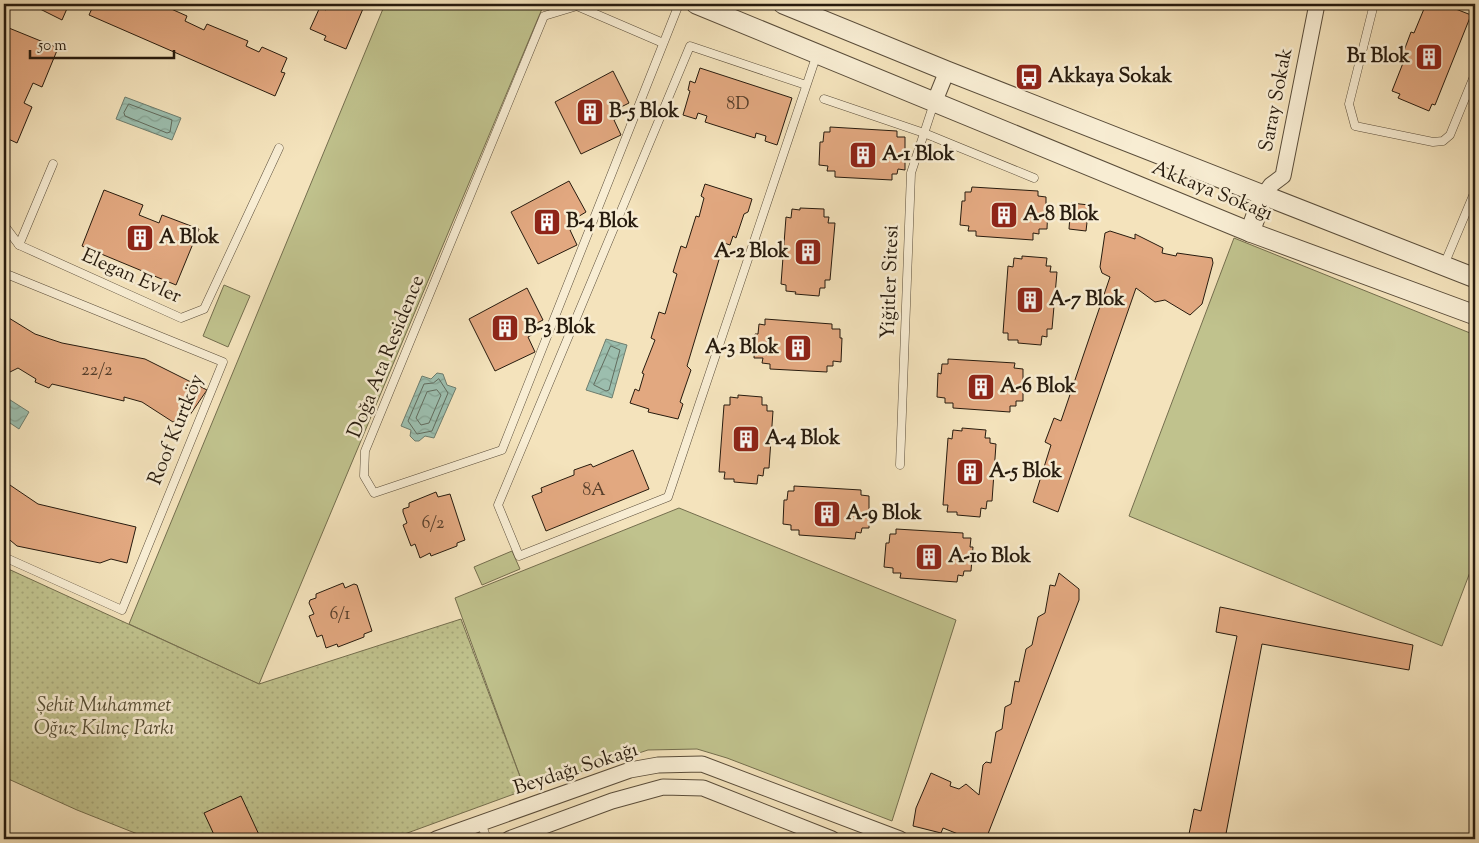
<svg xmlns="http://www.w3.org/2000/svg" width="1479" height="843" viewBox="0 0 1479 843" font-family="'Sorts Mill Goudy',serif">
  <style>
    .grass { fill: #c0c28d; stroke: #746e4e }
    .park { fill: url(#park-dots); stroke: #746e4e }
    .water { fill: url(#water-waves); stroke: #6d7d6e }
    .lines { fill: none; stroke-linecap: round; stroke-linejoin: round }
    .shore { stroke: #626c5e; stroke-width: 1 }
    .building { fill: #e2a880; stroke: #271b0e }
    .service-casing { stroke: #5a4d3a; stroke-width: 9 }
    .minor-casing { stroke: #5a4d3a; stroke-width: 17 }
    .tertiary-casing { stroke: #5a4d3a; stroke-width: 21 }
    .service { stroke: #f8edd3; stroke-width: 8 }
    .minor { stroke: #f8edd3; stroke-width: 15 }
    .tertiary { stroke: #f8edd3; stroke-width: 19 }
    .labels { text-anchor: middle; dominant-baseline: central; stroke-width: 5; stroke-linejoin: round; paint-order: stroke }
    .number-label { font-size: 18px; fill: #563e2a }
    .poi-label { font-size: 20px; font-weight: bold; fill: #271b0e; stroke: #f8edd3; text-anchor: start }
    .street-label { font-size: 20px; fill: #271b0e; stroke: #f8edd3 }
    .park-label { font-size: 20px; font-style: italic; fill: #554d34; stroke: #f8edd3 }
  </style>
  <defs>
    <pattern id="park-dots" width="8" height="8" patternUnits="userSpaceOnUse" patternTransform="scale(1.25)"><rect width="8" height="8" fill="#c0c28d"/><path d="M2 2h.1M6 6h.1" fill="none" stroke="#a5a678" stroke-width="1.8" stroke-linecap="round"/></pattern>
    <pattern id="water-waves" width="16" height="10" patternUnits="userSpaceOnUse" patternTransform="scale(1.25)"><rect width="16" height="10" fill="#9cbeae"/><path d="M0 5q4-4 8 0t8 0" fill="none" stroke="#86a394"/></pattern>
  </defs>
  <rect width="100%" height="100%" fill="#f4e3bc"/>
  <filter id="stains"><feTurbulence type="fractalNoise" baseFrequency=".004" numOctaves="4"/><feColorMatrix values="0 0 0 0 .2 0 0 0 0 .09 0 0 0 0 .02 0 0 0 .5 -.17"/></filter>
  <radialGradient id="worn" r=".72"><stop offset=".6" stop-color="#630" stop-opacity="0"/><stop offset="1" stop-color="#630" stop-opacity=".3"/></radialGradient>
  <g class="grass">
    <polygon points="385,4 544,4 259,684 129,624"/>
    <polygon points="1234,238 1475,335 1475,559 1442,646 1129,516"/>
    <polygon points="224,285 250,296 228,347 203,336"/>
    <polygon points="679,508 956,620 892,821 727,758 697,749 648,750 525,790 455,598"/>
    <polygon points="512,551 520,569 482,585 474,567"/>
  </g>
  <polygon class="park" points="4,567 259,684 461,619 525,790 391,839 150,839 77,810 4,777"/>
  <g class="water">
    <polygon points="125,97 181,118 172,140 116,119"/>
    <polygon points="606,339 627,345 612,398 586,390"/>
    <polygon points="437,373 443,374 447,385 456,388 434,438 425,436 419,441 415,441 410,436 411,430 401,426 422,376 431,379"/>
    <polygon points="4,396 29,412 19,429 4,419"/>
  </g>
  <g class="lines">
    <g class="shore">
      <polygon points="129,104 172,120 170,132 167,133 125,116 124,113"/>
      <polygon points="611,346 620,350 609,390 606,391 594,385"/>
      <polygon points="439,379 448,393 432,431 417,434 408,421 424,384 433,383"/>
      <polygon points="437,390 441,395 429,423 421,425 416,418 427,392"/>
    </g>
  </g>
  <g class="building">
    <polygon points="30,4 69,4 62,20"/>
    <polygon points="94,4 160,4 187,16 185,21 204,30 207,24 248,41 246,46 259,52 262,47 287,58 281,72 285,73 275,96 89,15"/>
    <polygon points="329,4 365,4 346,49 324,40 326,36 310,29 320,7 326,10"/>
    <polygon points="1426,4 1443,4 1471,15 1435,105 1432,104 1429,111 1398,98 1400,94 1392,91 1405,58 1402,56 1411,32 1414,33"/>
    <polygon points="4,26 58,48 42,87 33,83 24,103 32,107 17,143 4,137"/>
    <polygon points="700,68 792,98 777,145 765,141 766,136 756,133 755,138 705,122 707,116 698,113 696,119 683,115 690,91 688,90 690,81 695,83"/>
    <polygon points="613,71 629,103 619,108 623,116 614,120 621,135 581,154 555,102"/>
    <polygon points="830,127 897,131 897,137 905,137 905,170 898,169 897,174 892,174 892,180 835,177 835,171 827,171 828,166 819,165 820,142 823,142 824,132 830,132"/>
    <polygon points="569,181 586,212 576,218 579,225 570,230 577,245 538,264 511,212"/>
    <polygon points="705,184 752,199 748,212 744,214 736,238 733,236 730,245 724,243 687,366 691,370 680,402 683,404 678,419 648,412 649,409 630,403 635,389 639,391 644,374 642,373 655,340 651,338 659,312 665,314 677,274 673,272 681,246 686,248 696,216 699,217 704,198 701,196"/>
    <polygon points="972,187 1038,191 1038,196 1046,197 1046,205 1048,205 1047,229 1039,229 1039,234 1033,233 1033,240 976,236 976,231 968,231 969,226 960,225 962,201 965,201 965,192 971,192"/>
    <polygon points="104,190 143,205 139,215 159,223 162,215 199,229 176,285 82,246"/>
    <polygon points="1071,203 1089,205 1086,231 1069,229"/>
    <polygon points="800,208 824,209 824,217 829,217 828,223 835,223 830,280 825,280 825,288 820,288 819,296 795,294 796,292 786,291 786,285 781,284 786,217 791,218 792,209 800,210"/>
    <polygon points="1110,231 1135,239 1135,234 1163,248 1162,253 1176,256 1177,253 1212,258 1213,263 1202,304 1190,315 1165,300 1155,302 1136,288 1058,512 1033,502 1051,445 1045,442 1054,418 1061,421 1110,277 1102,273 1100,267 1105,233"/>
    <polygon points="1022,256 1047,258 1046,266 1051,266 1050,272 1057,272 1052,329 1047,329 1047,337 1042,336 1041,345 1018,343 1018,340 1008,340 1008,333 1003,333 1008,266 1013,267 1014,258 1022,259"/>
    <polygon points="527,288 543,320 533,325 537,332 528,337 535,352 495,371 469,319"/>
    <polygon points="4,315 35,334 62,343 145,359 207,390 183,425 175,421 173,422 142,402 124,397 124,401 52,384 49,388 35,382 36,379 18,368 10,372 4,369"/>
    <polygon points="765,319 832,324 832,329 840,329 840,338 842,338 841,362 833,361 833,366 827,366 827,372 770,369 770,364 762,363 763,358 754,358 755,334 758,334 759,324 765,325"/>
    <polygon points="948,359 1015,363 1014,368 1023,369 1023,401 1016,401 1016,406 1010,406 1010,412 953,408 953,403 945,403 945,398 937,397 938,373 941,374 942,364 948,364"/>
    <polygon points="738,395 762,397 762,405 767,405 767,411 773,411 769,468 764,468 763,476 758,475 757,484 734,482 734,479 724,479 725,472 719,472 724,405 730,405 730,397 738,398"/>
    <polygon points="962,428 986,430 985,438 990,438 990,443 996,444 992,501 987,501 986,509 981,508 980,517 957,515 957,512 947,512 948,505 943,505 948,438 952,439 953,430 962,431"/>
    <polygon points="633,450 649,489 546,531 532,496 542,492 541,488 574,475 574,470 591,464 593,467"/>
    <polygon points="4,481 38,504 136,527 127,563 111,559 100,563 17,546 4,535"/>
    <polygon points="794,486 861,490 861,495 869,496 869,528 862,528 861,533 856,532 855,539 799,535 799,530 791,530 791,525 783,524 784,500 787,500 788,491 794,491"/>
    <polygon points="436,492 438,497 450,494 465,540 457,543 457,546 431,556 430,553 420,558 415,544 411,546 403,525 407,523 403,512 403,509 409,507 409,503"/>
    <polygon points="896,529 963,533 963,538 971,538 970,547 973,547 971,571 964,571 963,576 958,575 957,582 900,578 901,573 893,573 893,568 884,567 886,543 889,543 890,534 896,534"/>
    <polygon points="1059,573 1079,589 1079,600 986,839 959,839 957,838 958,834 943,828 941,833 913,826 916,808 931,773 951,782 950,786 959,789 966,784 979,795 983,765 986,762 991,763 996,732 1002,729 1005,707 1011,704 1015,681 1019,682 1026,649 1032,645 1038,617 1045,613 1050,585 1055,586"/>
    <polygon points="343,583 345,588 354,584 357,585 372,631 364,634 364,637 338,647 337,644 326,648 322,635 317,637 309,616 314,614 309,603 310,600 316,598 316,594"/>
    <polygon points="1220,607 1413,645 1409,670 1262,644 1225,839 1188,839 1194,809 1201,811 1237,636 1216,632"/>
    <polygon points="241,796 261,839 216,839 204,813"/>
  </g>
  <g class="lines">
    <g class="service-casing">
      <g id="service">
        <polyline points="1374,4 1349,104 1355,126 1433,142 1443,141 1450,135 1475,74"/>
        <polyline points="663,43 577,6 544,16 365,451 364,476 374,493 502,450 679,4"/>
        <polyline points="806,85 690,46 498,505 519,556 668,497 817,54"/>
        <polyline points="824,99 924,133 1034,178"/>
        <polyline points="4,225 19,245 181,318 204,309 279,148"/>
        <polyline points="19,245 53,164"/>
        <polyline points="1444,265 1475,191"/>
        <polyline points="4,273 223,362 122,610 4,557"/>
        <polyline points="900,465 911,173 934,103"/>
        <polyline points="481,823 487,839"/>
      </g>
    </g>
    <g class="minor-casing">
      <g id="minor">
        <polyline points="934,103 947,71"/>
        <polyline points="1263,196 1271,185 1283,176 1317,4"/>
        <polyline points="436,839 630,770 658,765 702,764 900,839"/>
        <polyline points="509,839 612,801 663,787 703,788 832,839"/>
      </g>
    </g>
    <g class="tertiary-casing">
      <g id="tertiary">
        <polyline points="696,4 1250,232 1475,315"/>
        <polyline points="783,4 947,71 1475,278"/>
        <polyline points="1250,232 1263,196"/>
      </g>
    </g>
    <use href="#service" class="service"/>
    <use href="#minor" class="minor"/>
    <use href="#tertiary" class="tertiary"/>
  </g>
  <defs>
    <g id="building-square" transform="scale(1.4375)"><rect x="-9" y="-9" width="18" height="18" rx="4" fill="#8f2418" stroke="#f8edd3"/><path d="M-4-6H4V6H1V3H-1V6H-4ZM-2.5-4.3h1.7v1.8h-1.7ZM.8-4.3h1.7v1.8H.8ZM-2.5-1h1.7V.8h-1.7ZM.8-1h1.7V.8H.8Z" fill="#fff"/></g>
    <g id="bus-square" transform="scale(1.4375)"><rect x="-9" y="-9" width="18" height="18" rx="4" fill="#8f2418" stroke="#f8edd3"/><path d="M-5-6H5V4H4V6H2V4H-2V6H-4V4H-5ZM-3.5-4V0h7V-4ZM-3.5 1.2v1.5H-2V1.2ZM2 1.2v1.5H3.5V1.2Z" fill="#fff"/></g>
  </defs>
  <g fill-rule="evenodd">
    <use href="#building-square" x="1429" y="57"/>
    <use href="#bus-square" x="1029" y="77"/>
    <use href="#building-square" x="590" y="112"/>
    <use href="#building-square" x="863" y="155"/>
    <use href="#building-square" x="1004" y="215"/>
    <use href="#building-square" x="547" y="222"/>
    <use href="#building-square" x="140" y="238"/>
    <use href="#building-square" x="808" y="252"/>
    <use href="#building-square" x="1030" y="300"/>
    <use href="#building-square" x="505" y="328"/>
    <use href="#building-square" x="798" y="348"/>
    <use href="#building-square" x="981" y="387"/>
    <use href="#building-square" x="746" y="439"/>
    <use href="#building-square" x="970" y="472"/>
    <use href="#building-square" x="827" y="514"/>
    <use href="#building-square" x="929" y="557"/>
  </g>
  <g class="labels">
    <g class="number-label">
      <text x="738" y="105">8D</text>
      <text x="97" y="371">22/2</text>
      <text x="594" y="491">8A</text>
      <text x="433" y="524">6/2</text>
      <text x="340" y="615">6/1</text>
    </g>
    <g class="poi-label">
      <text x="1410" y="57" text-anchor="end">B1 Blok</text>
      <text x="1048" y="77">Akkaya Sokak</text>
      <text x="609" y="112">B-5 Blok</text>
      <text x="882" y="155">A-1 Blok</text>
      <text x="1023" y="215">A-8 Blok</text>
      <text x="566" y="222">B-4 Blok</text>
      <text x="159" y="238">A Blok</text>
      <text x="789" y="252" text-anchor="end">A-2 Blok</text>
      <text x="1049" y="300">A-7 Blok</text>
      <text x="524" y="328">B-3 Blok</text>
      <text x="779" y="348" text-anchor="end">A-3 Blok</text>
      <text x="1000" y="387">A-6 Blok</text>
      <text x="765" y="439">A-4 Blok</text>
      <text x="989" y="472">A-5 Blok</text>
      <text x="846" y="514">A-9 Blok</text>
      <text x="948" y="557">A-10 Blok</text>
    </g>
    <g class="street-label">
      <text transform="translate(1277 100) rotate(-79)">Saray Sokak</text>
      <text transform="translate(1212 192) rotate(22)">Akkaya Sokağı</text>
      <text transform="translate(131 277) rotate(24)">Elegan Evler</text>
      <text transform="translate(891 282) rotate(-88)">Yiğitler Sitesi</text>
      <text transform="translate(387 357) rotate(-68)">Doğa Ata Residence</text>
      <text transform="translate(177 430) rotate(-68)">Roof Kurtköy</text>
      <text transform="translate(576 770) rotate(-18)">Beydağı Sokağı</text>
    </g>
    <g class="park-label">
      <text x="104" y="706">Şehit Muhammet<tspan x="104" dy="23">Oğuz Kılınç Parkı</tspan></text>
    </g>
  </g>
  <rect width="1479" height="843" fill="none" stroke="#f4e3bc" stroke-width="20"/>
  <rect x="5" y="5" width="1469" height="833" fill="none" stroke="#271b0e" stroke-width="2.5"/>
  <rect x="10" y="10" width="1459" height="823" fill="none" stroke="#271b0e"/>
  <path d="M30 50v8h144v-8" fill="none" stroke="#271b0e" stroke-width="2.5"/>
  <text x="38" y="50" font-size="15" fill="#271b0e" stroke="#f8edd3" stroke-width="4" paint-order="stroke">50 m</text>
  <rect width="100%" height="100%" filter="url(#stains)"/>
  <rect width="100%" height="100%" fill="url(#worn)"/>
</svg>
